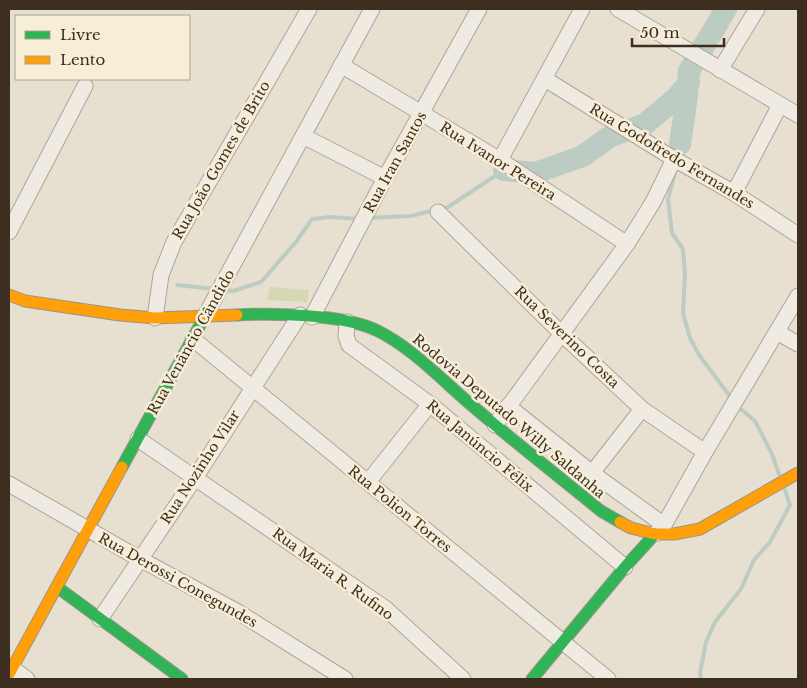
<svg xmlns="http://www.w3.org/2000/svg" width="807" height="688" viewBox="0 0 807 688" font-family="'Libre Baskerville',serif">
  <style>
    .park { fill: #d6d7b3 }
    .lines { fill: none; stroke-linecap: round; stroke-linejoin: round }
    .stream { stroke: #bcccc2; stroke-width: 4 }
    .river { stroke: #bcccc2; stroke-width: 22 }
    .street-casing { stroke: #ada599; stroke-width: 17 }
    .fast-casing { stroke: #9c958a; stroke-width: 13 }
    .slow-casing { stroke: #9c958a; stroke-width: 13 }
    .street { stroke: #efebe3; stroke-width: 15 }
    .fast { stroke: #30b455; stroke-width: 11 }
    .slow { stroke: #ff9f0a; stroke-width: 11 }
    .labels { text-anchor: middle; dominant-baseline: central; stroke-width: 5; stroke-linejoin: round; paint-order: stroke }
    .street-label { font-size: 14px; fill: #3d2e20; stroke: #f7eed8 }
  </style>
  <rect width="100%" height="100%" fill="#e7e0d1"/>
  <polygon class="park" points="270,287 309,290 307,302 267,300"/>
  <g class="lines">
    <g class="stream">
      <polyline points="678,156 680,144"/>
      <polyline points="675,173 668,199 672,233 683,249 685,274 683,313 690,338 699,355 729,395"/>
      <polyline points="441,209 448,207 504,170"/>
      <polyline points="367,218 411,216 435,210"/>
      <polyline points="177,285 214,289"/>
      <polyline points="224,290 233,291 261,282 296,242 312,219 330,217 360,219"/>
      <polyline points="742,410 755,421 772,454 779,474"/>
      <polyline points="701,679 700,673 706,642 715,622 741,589 754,560 770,542 790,505 785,490"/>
    </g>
    <g class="river">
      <polyline points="680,144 687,96 689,71 726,9"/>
      <polyline points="504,170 535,173 583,156 609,137 645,124 676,98 689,83"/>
    </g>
    <g class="street-casing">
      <g id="street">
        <polyline points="618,9 798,115"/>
        <polyline points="341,65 500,160 627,244"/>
        <polyline points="720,70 757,9"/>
        <polyline points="545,79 674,159 734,193 798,235"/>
        <polyline points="303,136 385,178"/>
        <polyline points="500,160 582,9"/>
        <polyline points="734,193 780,105"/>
        <polyline points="438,212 562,334 642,409 705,452"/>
        <polyline points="9,232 85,86"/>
        <polyline points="205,316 372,9"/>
        <polyline points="312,317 385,178 479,9"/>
        <polyline points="155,318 161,275 174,242 309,9"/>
        <polyline points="347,322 346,336 349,345 430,404 625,567"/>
        <polyline points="777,332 798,344"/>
        <polyline points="193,339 608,679"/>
        <polyline points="508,406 592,473 664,525"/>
        <polyline points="495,425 627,244 653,202 674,159"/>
        <polyline points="138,439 385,608 463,679"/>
        <polyline points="592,473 642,409"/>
        <polyline points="368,482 430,404"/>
        <polyline points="9,484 140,559 238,612 345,679"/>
        <polyline points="655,534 664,525 705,452 798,296"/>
        <polyline points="100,619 195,478 300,315"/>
        <polyline points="12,668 27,679"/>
      </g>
    </g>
    <g class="fast-casing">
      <g id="fast">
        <path d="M237 315C275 313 341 314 376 330 411 347 440 378 469 403 512 440 557 475 601 511L620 522"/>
        <polyline points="122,467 205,316"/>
        <polyline points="57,587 182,679"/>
        <polyline points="532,679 625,567 655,534"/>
      </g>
    </g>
    <g class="slow-casing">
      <g id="slow">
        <polyline points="9,295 25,301 120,315 155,318 237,315"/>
        <polyline points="620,522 631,528 655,534 674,534 700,529 798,473"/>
        <polyline points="9,674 122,467"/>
      </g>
    </g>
    <use href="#street" class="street"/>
    <use href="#fast" class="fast"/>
    <use href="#slow" class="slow"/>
  </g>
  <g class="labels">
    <g class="street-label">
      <text transform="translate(672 156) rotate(31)">Rua Godofredo Fernandes</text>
      <text transform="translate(221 160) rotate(-60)">Rua João Gomes de Brito</text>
      <text transform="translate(498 161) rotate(32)">Rua Ivanor Pereira</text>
      <text transform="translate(395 162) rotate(-61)">Rua Iran Santos</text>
      <text transform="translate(567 337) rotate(44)">Rua Severino Costa</text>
      <text transform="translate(191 342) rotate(-61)">Rua Venâncio Cândido</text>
      <text transform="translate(509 416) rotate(40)">Rodovia Deputado Willy Saldanha</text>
      <text transform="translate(480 446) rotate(40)">Rua Janúncio Félix</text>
      <text transform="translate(200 467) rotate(-57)">Rua Nozinho Vilar</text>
      <text transform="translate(400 509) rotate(39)">Rua Polion Torres</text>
      <text transform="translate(333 574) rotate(36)">Rua Maria R. Rufino</text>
      <text transform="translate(178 580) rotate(29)">Rua Derossi Conegundes</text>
    </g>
  </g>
  <rect width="807" height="688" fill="none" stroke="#3d2e20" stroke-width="20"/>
  <rect x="15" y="15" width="175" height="65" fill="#f7eed8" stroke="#ada18e"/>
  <rect x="25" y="31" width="25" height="8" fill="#30b455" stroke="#ada18e"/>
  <text x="60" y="40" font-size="15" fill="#3d2e20">Livre</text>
  <rect x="25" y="56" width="25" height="8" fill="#ff9f0a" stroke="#ada18e"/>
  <text x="60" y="65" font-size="15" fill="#3d2e20">Lento</text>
  <path d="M632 38v8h92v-8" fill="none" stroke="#3d2e20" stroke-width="2.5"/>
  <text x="640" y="38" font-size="15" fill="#3d2e20" stroke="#f7eed8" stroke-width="4" paint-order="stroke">50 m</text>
</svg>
